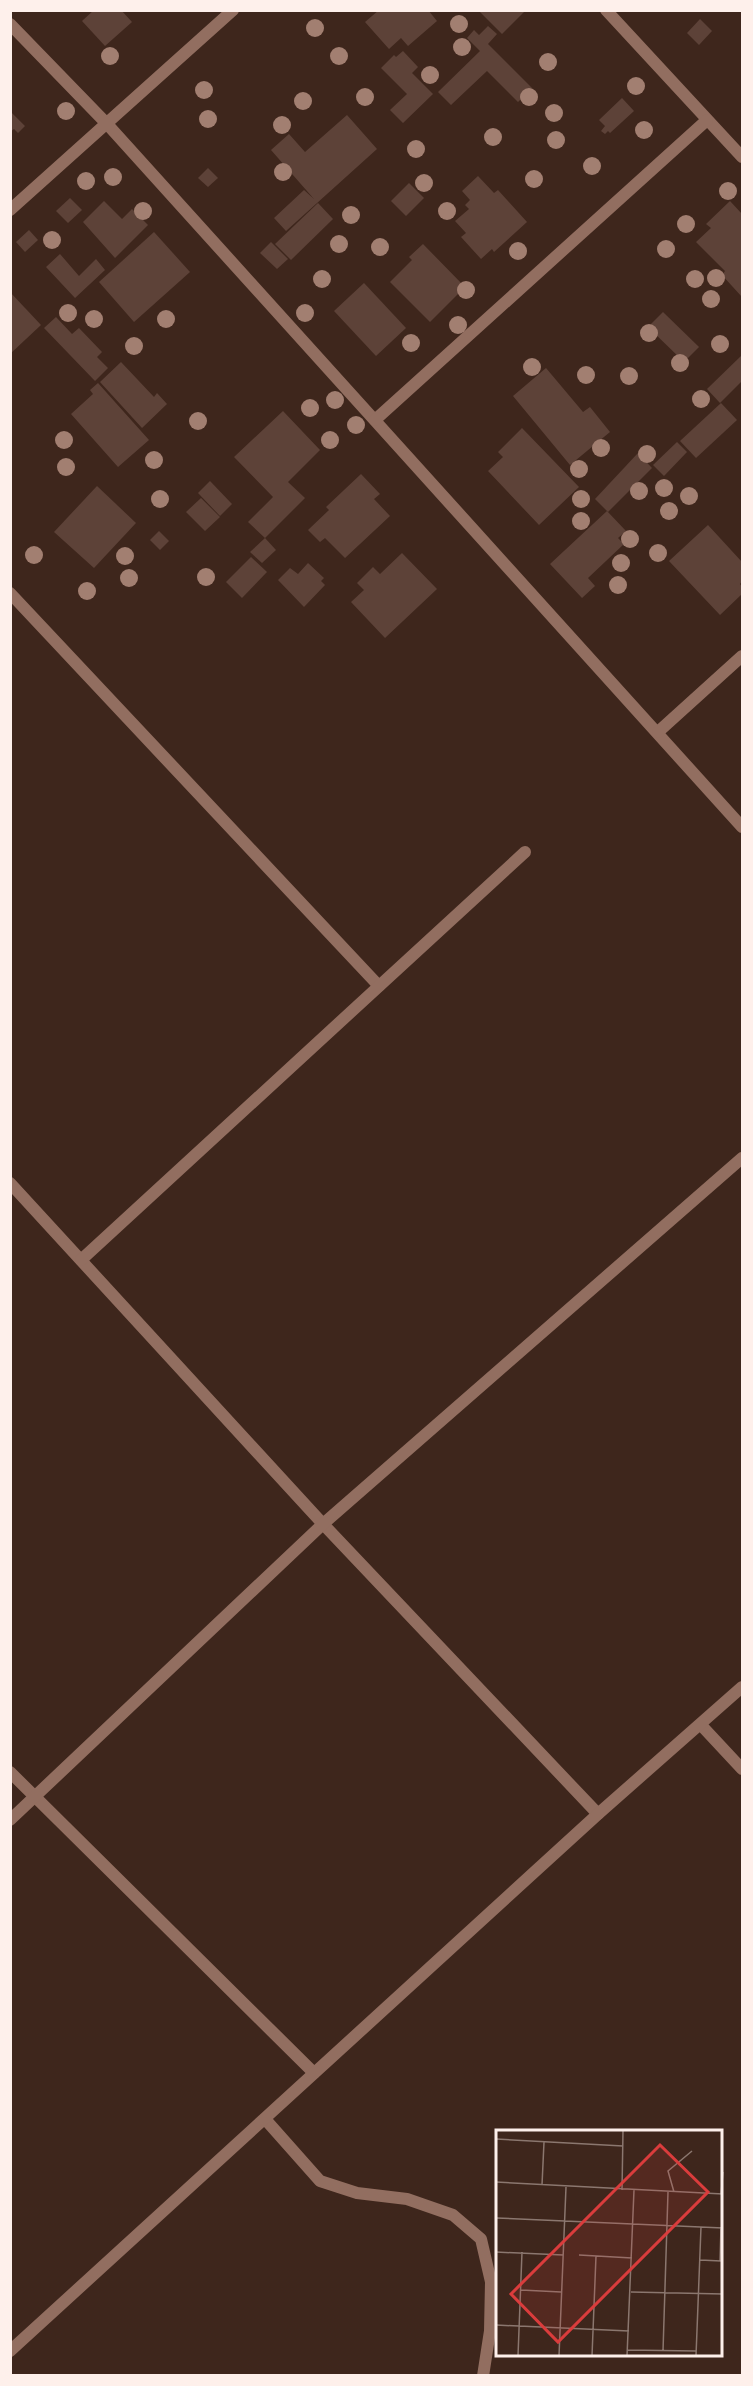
<svg xmlns="http://www.w3.org/2000/svg" width="753" height="2386" viewBox="0 0 753 2386" font-family="Literata,serif">
  <style>
    .building { fill: #5d4238 }
    .lines { fill: none; stroke-linecap: round; stroke-linejoin: round }
    .minor { stroke: #926e60; stroke-width: 12 }
    .tree { fill: #a27f71 }
    .inset-road { fill: none; stroke: #8b776f; stroke-width: 1.5 }
    .view { fill: #da3c3c; fill-opacity: 0.15; stroke: #da3c3c; stroke-width: 3 }
    .inset-edge { fill: none; stroke: #fef0eb; stroke-width: 3 }
  </style>
  <rect width="100%" height="100%" fill="#3e261c"/>
  <g class="building">
    <polygon points="94,10 121,10 132,22 105,46 82,21"/>
    <polygon points="379,10 428,10 437,21 408,46 401,38 389,49 365,22"/>
    <polygon points="478,10 526,10 502,34"/>
    <polygon points="700,19 712,31 699,45 687,33"/>
    <polygon points="488,26 497,34 488,44 532,88 518,102 487,71 451,105 438,92 480,51 467,38 474,30 479,35"/>
    <polygon points="403,51 418,67 412,73 433,94 403,123 390,110 407,94 381,68 394,55 396,57"/>
    <polygon points="622,98 634,111 610,133 608,131 605,134 601,131 605,126 599,120"/>
    <polygon points="10,111 25,126 18,133 14,129 10,132"/>
    <polygon points="347,115 377,149 286,231 274,218 304,190 314,199 271,150 289,134 305,152"/>
    <polygon points="208,168 218,178 208,187 198,178"/>
    <polygon points="478,176 494,193 498,190 527,222 494,252 492,249 481,259 461,237 466,233 455,221 469,209 465,205 470,200 462,191"/>
    <polygon points="409,183 424,198 406,216 391,201"/>
    <polygon points="70,198 82,210 68,223 56,211"/>
    <polygon points="104,201 122,219 132,209 148,225 115,258 83,222"/>
    <polygon points="730,201 742,214 742,297 722,275 725,271 696,242 711,228 706,224"/>
    <polygon points="318,203 333,219 291,260 275,244"/>
    <polygon points="29,230 38,240 25,252 16,242"/>
    <polygon points="154,232 190,272 134,322 99,282"/>
    <polygon points="271,242 288,259 277,269 260,253"/>
    <polygon points="423,244 465,287 430,322 390,282 412,260 409,257"/>
    <polygon points="60,254 79,276 96,259 105,270 75,298 46,267"/>
    <polygon points="364,283 406,328 376,356 334,311"/>
    <polygon points="10,292 41,325 10,354"/>
    <polygon points="663,312 699,347 684,362 648,327"/>
    <polygon points="56,317 72,334 79,328 102,352 97,357 108,368 95,381 44,328"/>
    <polygon points="742,355 742,381 720,403 707,389"/>
    <polygon points="121,362 154,397 157,393 167,404 142,428 100,382"/>
    <polygon points="546,368 583,412 590,407 610,432 570,465 513,396"/>
    <polygon points="98,383 149,440 118,467 71,414 93,394 90,390"/>
    <polygon points="721,403 737,420 696,458 680,441"/>
    <polygon points="283,411 320,450 288,482 305,498 265,538 248,522 273,497 234,457"/>
    <polygon points="522,428 579,487 539,525 488,471 503,457 498,452"/>
    <polygon points="677,442 687,452 664,476 653,465"/>
    <polygon points="638,453 652,468 608,512 595,499"/>
    <polygon points="361,474 380,494 374,499 390,516 345,558 325,538 320,542 308,530 329,510 326,507"/>
    <polygon points="210,481 232,504 220,516 198,493"/>
    <polygon points="97,486 136,523 94,568 54,532"/>
    <polygon points="201,498 220,517 205,531 186,512"/>
    <polygon points="607,511 626,531 618,538 624,544 588,578 595,586 582,598 550,564"/>
    <polygon points="708,525 742,562 742,581 740,584 742,587 742,594 720,615 669,561"/>
    <polygon points="159,531 169,541 160,550 150,540"/>
    <polygon points="265,538 276,550 262,563 250,552"/>
    <polygon points="402,553 437,589 385,638 351,602 364,590 357,583 373,567 380,574"/>
    <polygon points="251,557 267,572 242,598 226,582"/>
    <polygon points="308,563 324,578 321,581 325,585 304,607 278,580 290,568 298,574"/>
  </g>
  <g class="lines">
    <g class="minor">
      <polyline points="606,10 742,157"/>
      <polyline points="10,24 108,125 742,827"/>
      <polyline points="10,210 233,10"/>
      <polyline points="375,420 707,120"/>
      <polyline points="10,593 379,986"/>
      <polyline points="658,732 742,656"/>
      <polyline points="10,1183 323,1524 598,1814"/>
      <polyline points="81,1260 525,852"/>
      <polyline points="701,1725 742,1769"/>
      <polyline points="10,1772 314,2073"/>
      <polyline points="10,1820 323,1524 742,1158"/>
      <polyline points="265,2119 320,2181 357,2193 407,2199 453,2215 481,2239 491,2282 490,2331 483,2376"/>
      <polyline points="10,2351 598,1814 742,1687"/>
    </g>
  </g>
  <g class="tree">
    <circle cx="459" cy="24" r="9"/>
    <circle cx="315" cy="28" r="9"/>
    <circle cx="462" cy="47" r="9"/>
    <circle cx="110" cy="56" r="9"/>
    <circle cx="339" cy="56" r="9"/>
    <circle cx="548" cy="62" r="9"/>
    <circle cx="430" cy="75" r="9"/>
    <circle cx="636" cy="86" r="9"/>
    <circle cx="204" cy="90" r="9"/>
    <circle cx="365" cy="97" r="9"/>
    <circle cx="529" cy="97" r="9"/>
    <circle cx="303" cy="101" r="9"/>
    <circle cx="66" cy="111" r="9"/>
    <circle cx="554" cy="113" r="9"/>
    <circle cx="208" cy="119" r="9"/>
    <circle cx="282" cy="125" r="9"/>
    <circle cx="644" cy="130" r="9"/>
    <circle cx="493" cy="137" r="9"/>
    <circle cx="556" cy="140" r="9"/>
    <circle cx="416" cy="149" r="9"/>
    <circle cx="592" cy="166" r="9"/>
    <circle cx="283" cy="172" r="9"/>
    <circle cx="113" cy="177" r="9"/>
    <circle cx="534" cy="179" r="9"/>
    <circle cx="86" cy="181" r="9"/>
    <circle cx="424" cy="183" r="9"/>
    <circle cx="728" cy="191" r="9"/>
    <circle cx="143" cy="211" r="9"/>
    <circle cx="447" cy="211" r="9"/>
    <circle cx="351" cy="215" r="9"/>
    <circle cx="686" cy="224" r="9"/>
    <circle cx="52" cy="240" r="9"/>
    <circle cx="339" cy="244" r="9"/>
    <circle cx="380" cy="247" r="9"/>
    <circle cx="666" cy="249" r="9"/>
    <circle cx="518" cy="251" r="9"/>
    <circle cx="716" cy="278" r="9"/>
    <circle cx="322" cy="279" r="9"/>
    <circle cx="695" cy="279" r="9"/>
    <circle cx="466" cy="290" r="9"/>
    <circle cx="711" cy="299" r="9"/>
    <circle cx="68" cy="313" r="9"/>
    <circle cx="305" cy="313" r="9"/>
    <circle cx="94" cy="319" r="9"/>
    <circle cx="166" cy="319" r="9"/>
    <circle cx="458" cy="325" r="9"/>
    <circle cx="649" cy="333" r="9"/>
    <circle cx="411" cy="343" r="9"/>
    <circle cx="720" cy="344" r="9"/>
    <circle cx="134" cy="346" r="9"/>
    <circle cx="680" cy="363" r="9"/>
    <circle cx="532" cy="367" r="9"/>
    <circle cx="586" cy="375" r="9"/>
    <circle cx="629" cy="376" r="9"/>
    <circle cx="701" cy="399" r="9"/>
    <circle cx="335" cy="400" r="9"/>
    <circle cx="310" cy="408" r="9"/>
    <circle cx="198" cy="421" r="9"/>
    <circle cx="356" cy="425" r="9"/>
    <circle cx="64" cy="440" r="9"/>
    <circle cx="330" cy="440" r="9"/>
    <circle cx="601" cy="448" r="9"/>
    <circle cx="647" cy="454" r="9"/>
    <circle cx="154" cy="460" r="9"/>
    <circle cx="66" cy="467" r="9"/>
    <circle cx="579" cy="469" r="9"/>
    <circle cx="664" cy="488" r="9"/>
    <circle cx="639" cy="491" r="9"/>
    <circle cx="689" cy="496" r="9"/>
    <circle cx="160" cy="499" r="9"/>
    <circle cx="581" cy="499" r="9"/>
    <circle cx="669" cy="511" r="9"/>
    <circle cx="581" cy="521" r="9"/>
    <circle cx="630" cy="539" r="9"/>
    <circle cx="658" cy="553" r="9"/>
    <circle cx="34" cy="555" r="9"/>
    <circle cx="125" cy="556" r="9"/>
    <circle cx="621" cy="563" r="9"/>
    <circle cx="206" cy="577" r="9"/>
    <circle cx="129" cy="578" r="9"/>
    <circle cx="618" cy="585" r="9"/>
    <circle cx="87" cy="591" r="9"/>
  </g>
  <g transform="translate(496 2130)">
    <rect width="226" height="226" fill="#3e261c"/>
    <path class="inset-road" d="M0 9 127 16M0 52 227 64M46 55 48 12M126 60 127 1M178 62 172 41 196 21M225 64 227 42M0 88 227 98M0 122 67 125M83 125 136 128M204 130 225 131M224 131 225 97M25 160 65 162M135 162 227 164M0 195 133 201M131 220 200 221M167 221 172 62M22 226 26 122M63 226 70 57M96 226 100 126M131 226 138 60M200 226 205 97"/>
    <path class="view" d="M164 15 212 62 62 212 15 164Z"/>
    <rect width="226" height="226" class="inset-edge"/>
  </g>
  <rect width="753" height="2386" fill="none" stroke="#fef0eb" stroke-width="24"/>
</svg>
